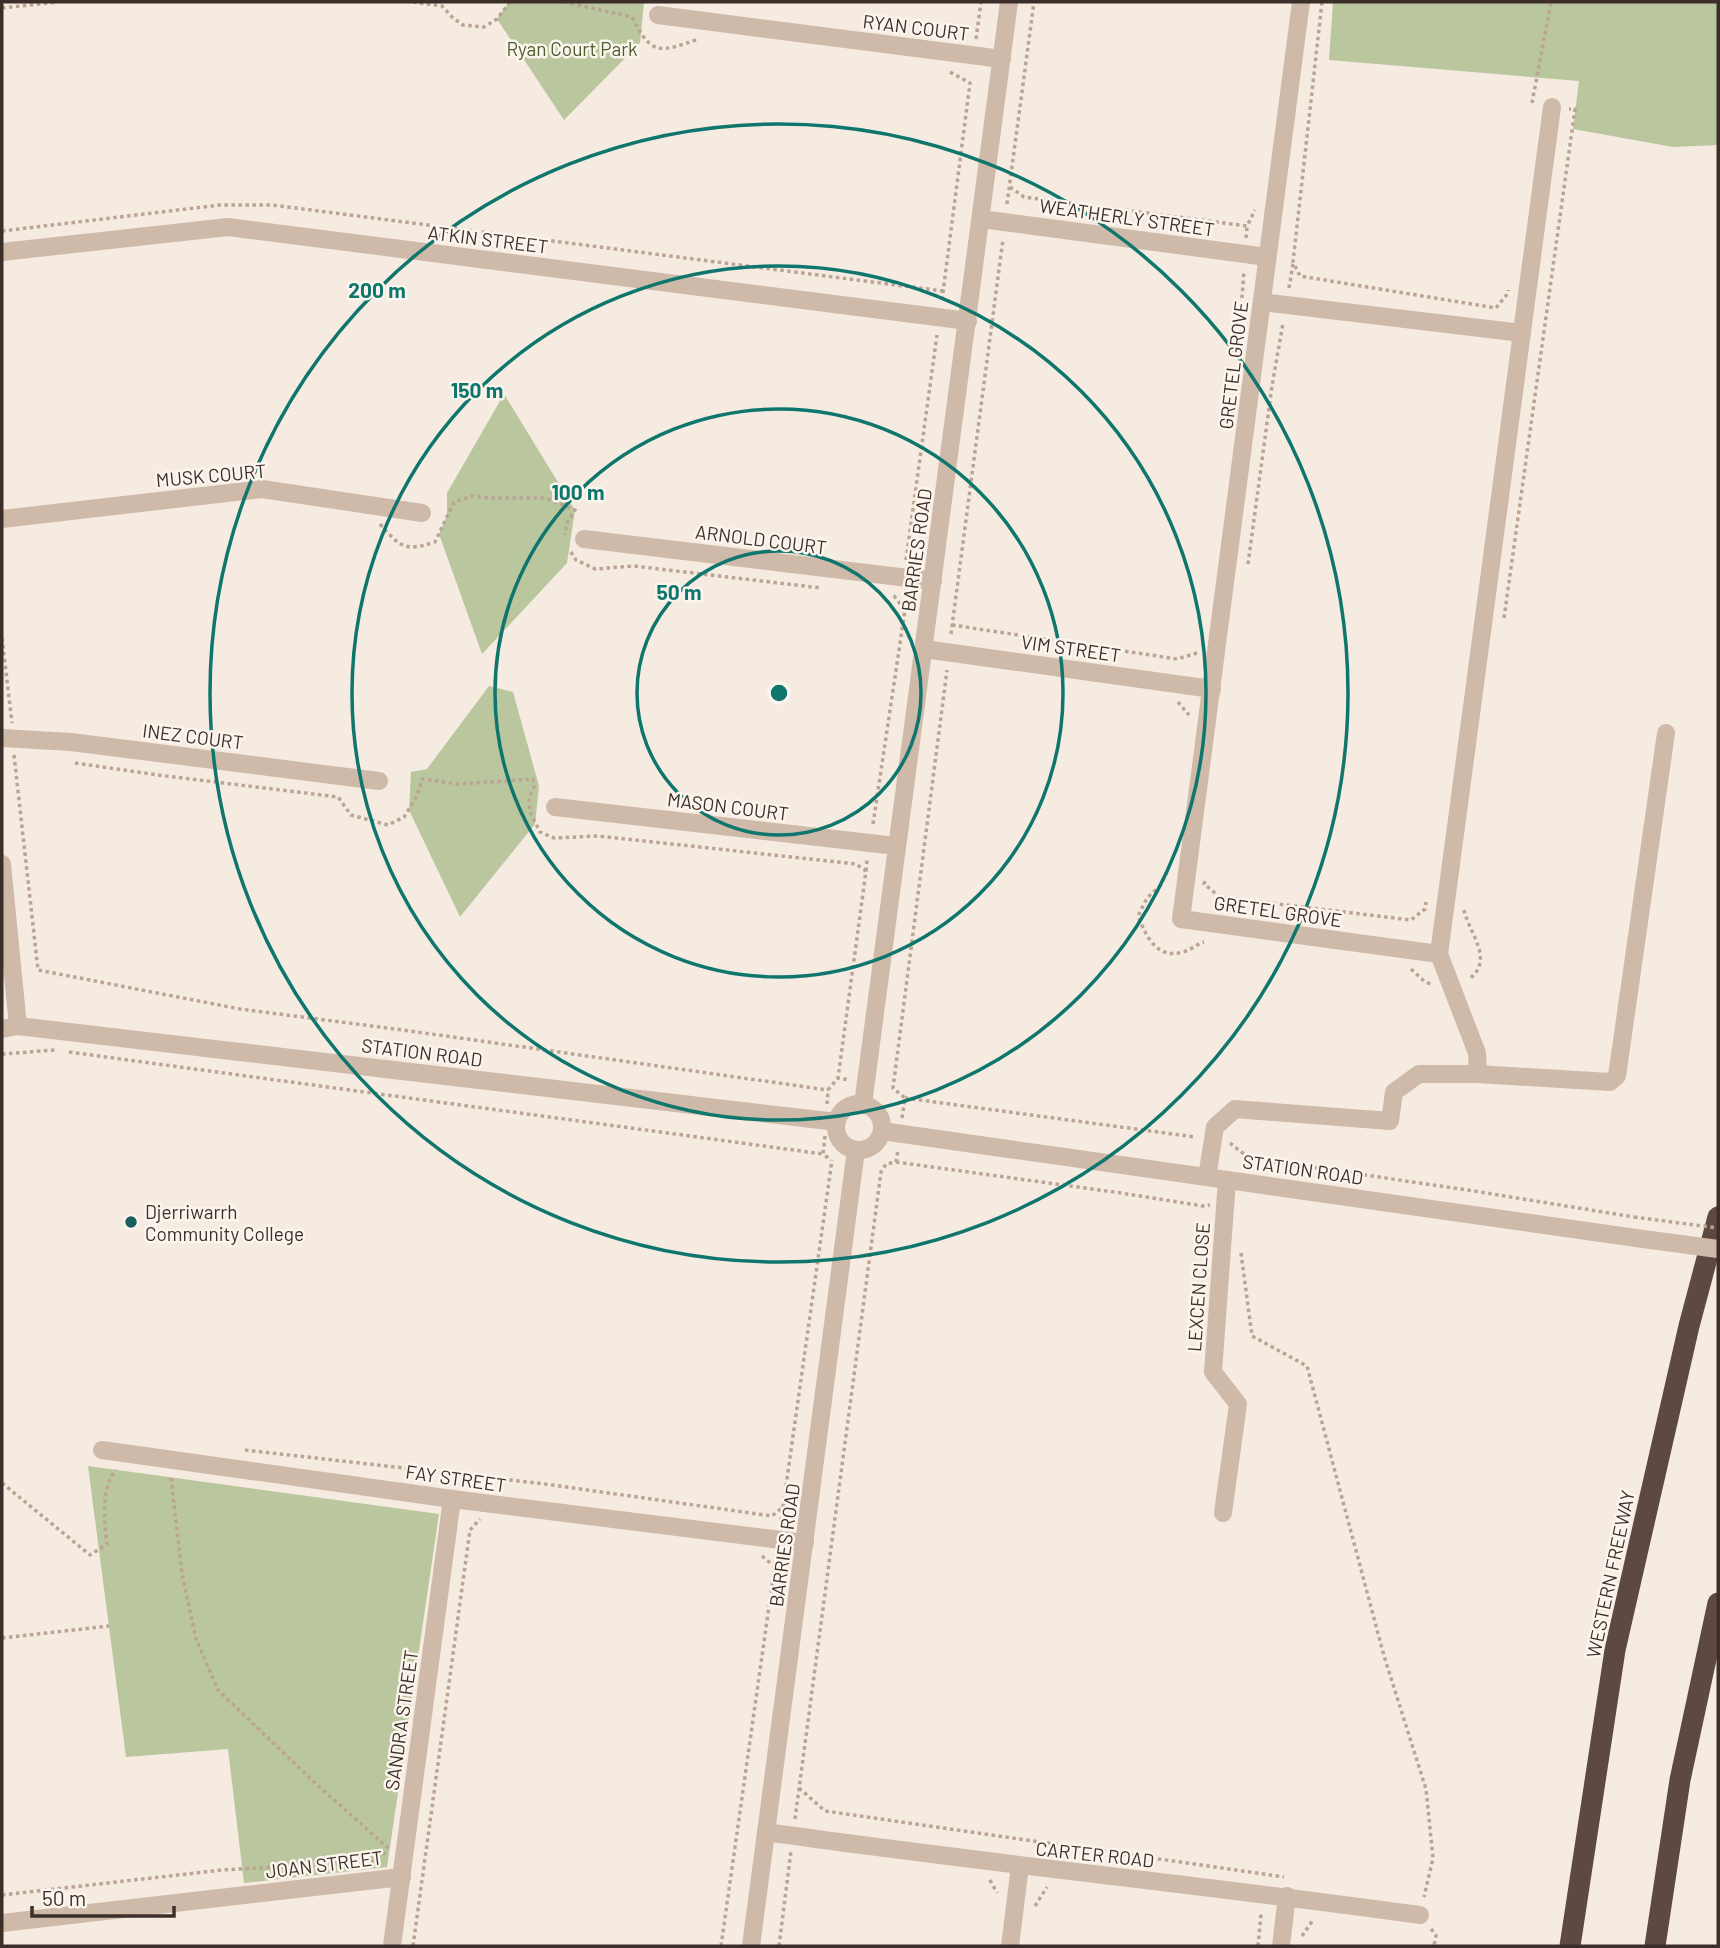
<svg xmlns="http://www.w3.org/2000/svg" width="1720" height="1948" viewBox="0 0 1720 1948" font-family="Barlow,sans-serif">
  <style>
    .green { fill: #bac69e }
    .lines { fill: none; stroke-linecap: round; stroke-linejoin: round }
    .path { stroke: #bba494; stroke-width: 3.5; stroke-dasharray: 3.5 3.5; stroke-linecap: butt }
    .minor { stroke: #cfbaaa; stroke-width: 18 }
    .highway { stroke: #5d4941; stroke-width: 21 }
    .path-bridge { stroke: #bba494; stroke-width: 3.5; stroke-dasharray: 3.5 3.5; stroke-linecap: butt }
    .minor-bridge { stroke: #cfbaaa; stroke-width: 18 }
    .ring { fill: none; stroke: #0f766e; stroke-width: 3.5 }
    .poi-dot { fill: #1c5f61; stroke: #fcf5ed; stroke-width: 2.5 }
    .labels { text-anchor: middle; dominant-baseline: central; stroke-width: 5; stroke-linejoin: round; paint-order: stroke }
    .street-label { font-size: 19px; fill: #3c2f2a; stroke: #fcf5ed }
    .park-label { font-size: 19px; fill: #4c5c2c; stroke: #fcf5ed }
    .poi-label { font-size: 19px; fill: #3c2f2a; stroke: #fcf5ed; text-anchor: start }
    .centre { fill: #0f766e; stroke: #fcf5ed; stroke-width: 3.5 }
    .ring-label { font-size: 21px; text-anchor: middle; font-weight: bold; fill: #0f766e; stroke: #fcf5ed; stroke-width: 5; stroke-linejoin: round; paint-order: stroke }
  </style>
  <rect width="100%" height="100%" fill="#f5ebe0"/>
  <g class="green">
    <polygon points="509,2 644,2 640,43 564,120 497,19"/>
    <polygon points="1333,2 1718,2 1718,145 1673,147 1573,129 1579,81 1329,60"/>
    <polygon points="504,394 575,510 567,563 482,654 439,534 447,516 447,493"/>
    <polygon points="489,686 513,692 539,786 535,824 460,917 409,810 411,772 427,769"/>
    <polygon points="88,1466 439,1514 387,1867 244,1883 228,1749 126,1757"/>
  </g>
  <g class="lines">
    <g class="path">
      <polyline points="413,2 442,6 453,18 463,25 484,27 497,19 510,2"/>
      <path d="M564 2 632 17C652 57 660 52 699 39"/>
      <polyline points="1322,2 1293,262 1300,276 1496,308 1508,293 1508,290"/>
      <polyline points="2,8 58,2"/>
      <polyline points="976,39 981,2"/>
      <polyline points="1532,103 1551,2"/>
      <polyline points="1010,187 1024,197 1247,226 1255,210"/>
      <polyline points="1007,204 1034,2"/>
      <polyline points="2,231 220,205 272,205 943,291"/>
      <polyline points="1246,238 1247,226"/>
      <polyline points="1289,288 1293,264"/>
      <polyline points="1242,298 1244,270"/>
      <polyline points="942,300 970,83 948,71"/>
      <path d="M380 524C400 547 405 552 435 542L454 502 473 496 489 498H545L575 510 567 523 565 535"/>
      <polyline points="571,552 576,560 595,569 634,566 821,588"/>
      <polyline points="906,560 937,335"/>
      <polyline points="1248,564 1272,386 1283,323"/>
      <polyline points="1504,618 1575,109 1569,109"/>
      <polyline points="952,625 1177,659 1197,653"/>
      <polyline points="951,634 1003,239"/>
      <polyline points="2,638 12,723"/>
      <polyline points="1178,702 1189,715"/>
      <polyline points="14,755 38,970 240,1009 403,1030 828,1090"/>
      <polyline points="75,763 158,775 338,797 351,815 388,825 404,817 417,796 422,779 459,784 533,779 534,787 529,798 530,812 540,832 554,838 598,836 856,864 866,871 838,1078"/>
      <polyline points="873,824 905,610 894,596 891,596"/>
      <polyline points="866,871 867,860"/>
      <path d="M1167 872 1161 885 1147 898 1138 916C1146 936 1157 960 1183 952 1191 950 1197 944 1204 942"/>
      <polyline points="1205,881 1204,884 1220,897 1411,920 1425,909 1426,902"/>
      <path d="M1464 910C1469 933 1495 960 1469 979"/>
      <polyline points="1411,969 1424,981 1432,985"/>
      <polyline points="69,1052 823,1154"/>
      <polyline points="2,1054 55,1050"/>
      <polyline points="905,1098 1195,1137"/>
      <polyline points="827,1104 828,1090 838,1078 849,1080"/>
      <polyline points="902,1118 905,1098 893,1088 947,670"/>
      <polyline points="825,1136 823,1154 831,1160"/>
      <polyline points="1230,1143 1249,1158 1474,1191 1634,1217"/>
      <polyline points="896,1162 1121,1193 1203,1206 1210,1205"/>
      <polyline points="1241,1253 1252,1336 1307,1366 1384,1656 1426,1789 1433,1858 1424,1897"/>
      <polyline points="245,1450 545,1484 772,1516 783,1507"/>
      <polyline points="171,1478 182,1574 196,1639 218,1690 314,1782 388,1848"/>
      <path d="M2 1483 90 1555 107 1544C104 1523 101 1486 116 1470"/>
      <polyline points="781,1521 832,1160"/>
      <polyline points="762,1556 774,1566"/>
      <polyline points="2,1638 109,1626"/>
      <polyline points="799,1788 825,1811 1284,1877"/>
      <polyline points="795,1819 881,1172 886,1164 896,1162 898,1150"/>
      <polyline points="371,1862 388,1851"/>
      <polyline points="990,1880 997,1893"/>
      <polyline points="2,1895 222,1870 349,1863"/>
      <polyline points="1035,1906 1047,1887"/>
      <polyline points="1431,1929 1436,1935 1434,1946"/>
      <polyline points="1302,1936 1313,1920"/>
      <polyline points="413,1946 470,1530 480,1519"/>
      <polyline points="721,1946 776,1557"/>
      <polyline points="779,1946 791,1851"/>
      <polyline points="1258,1946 1261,1914"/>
    </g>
    <g class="minor">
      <polyline points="1301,2 1181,919 1439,954 1552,107"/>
      <polyline points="658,15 1002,59"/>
      <polyline points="981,219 1267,257"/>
      <polyline points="2,252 228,227 968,321"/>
      <polyline points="1262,302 1522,333"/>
      <polyline points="2,519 262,489 422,513"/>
      <polyline points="584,539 933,581"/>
      <polyline points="924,649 1212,689"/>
      <polyline points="2,738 71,742 379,781"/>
      <polyline points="555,807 896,846"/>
      <polyline points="2,864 18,1026"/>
      <polyline points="1439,954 1477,1053 1478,1074"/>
      <polyline points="2,1029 18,1026 837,1122"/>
      <polyline points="863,1104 1009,2"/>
      <circle cx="859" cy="1127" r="23"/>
      <polyline points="882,1131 1643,1239"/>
      <polyline points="1207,1177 1215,1127 1235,1109 1390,1121 1394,1092 1419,1074 1478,1074 1610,1082 1617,1076 1666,733"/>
      <polyline points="102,1450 452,1499 805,1543"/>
      <polyline points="1223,1513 1238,1404 1213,1372 1227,1180"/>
      <path d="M766 1832C984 1863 1203 1885 1420 1915"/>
      <polyline points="2,1923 402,1877"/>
      <polyline points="392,1946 452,1499"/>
      <polyline points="751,1946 856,1150"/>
      <polyline points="1010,1946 1020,1866"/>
      <polyline points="1281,1946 1287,1896"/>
    </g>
    <g class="highway">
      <polyline points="1570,1946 1615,1650 1689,1326 1718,1217"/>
      <polyline points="1655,1946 1680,1780 1718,1603"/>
    </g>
    <polyline class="path-bridge" points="1634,1217 1718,1228"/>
    <polyline class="minor-bridge" points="1643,1239 1718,1249"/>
  </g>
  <g class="ring">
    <circle cx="779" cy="693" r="142"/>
    <circle cx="779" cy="693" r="284"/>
    <circle cx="779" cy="693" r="427"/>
    <circle cx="779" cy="693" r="569"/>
  </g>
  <circle class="poi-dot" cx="131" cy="1222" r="7"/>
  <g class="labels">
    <g class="street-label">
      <text transform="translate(916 27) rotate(7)">RYAN COURT</text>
      <text transform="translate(1127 217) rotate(8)">WEATHERLY STREET</text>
      <text transform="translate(488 239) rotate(7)">ATKIN STREET</text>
      <text transform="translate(1233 365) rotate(-83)">GRETEL GROVE</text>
      <text transform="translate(211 475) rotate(-5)">MUSK COURT</text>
      <text transform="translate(761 539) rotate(7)">ARNOLD COURT</text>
      <text transform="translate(916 550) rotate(-82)">BARRIES ROAD</text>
      <text transform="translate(1071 648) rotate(8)">VIM STREET</text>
      <text transform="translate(193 736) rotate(7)">INEZ COURT</text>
      <text transform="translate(728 806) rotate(7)">MASON COURT</text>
      <text transform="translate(1278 911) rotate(8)">GRETEL GROVE</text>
      <text transform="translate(422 1052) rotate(7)">STATION ROAD</text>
      <text transform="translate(1303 1169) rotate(8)">STATION ROAD</text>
      <text transform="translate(1198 1287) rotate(-86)">LEXCEN CLOSE</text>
      <text transform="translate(456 1478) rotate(8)">FAY STREET</text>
      <text transform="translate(784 1545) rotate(-82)">BARRIES ROAD</text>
      <text transform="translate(1610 1574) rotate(-78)">WESTERN FREEWAY</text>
      <text transform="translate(401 1720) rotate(-82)">SANDRA STREET</text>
      <text transform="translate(1095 1854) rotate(6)">CARTER ROAD</text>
      <text transform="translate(324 1864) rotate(-7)">JOAN STREET</text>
    </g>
    <g class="park-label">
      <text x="572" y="48">Ryan Court Park</text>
    </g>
    <g class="poi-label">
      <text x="145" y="1211">Djerriwarrh<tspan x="145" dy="22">Community College</tspan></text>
    </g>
  </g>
  <circle cx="779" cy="693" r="10" class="centre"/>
  <g class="ring-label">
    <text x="377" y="298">200 m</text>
    <text x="477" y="398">150 m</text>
    <text x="578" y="500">100 m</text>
    <text x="679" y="600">50 m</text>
  </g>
  <rect width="1720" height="1948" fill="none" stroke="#3c2f2a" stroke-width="7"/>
  <path d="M32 1906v10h142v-10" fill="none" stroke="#3c2f2a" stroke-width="3.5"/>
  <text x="42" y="1906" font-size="21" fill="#3c2f2a" stroke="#fcf5ed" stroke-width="5" paint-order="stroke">50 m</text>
</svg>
